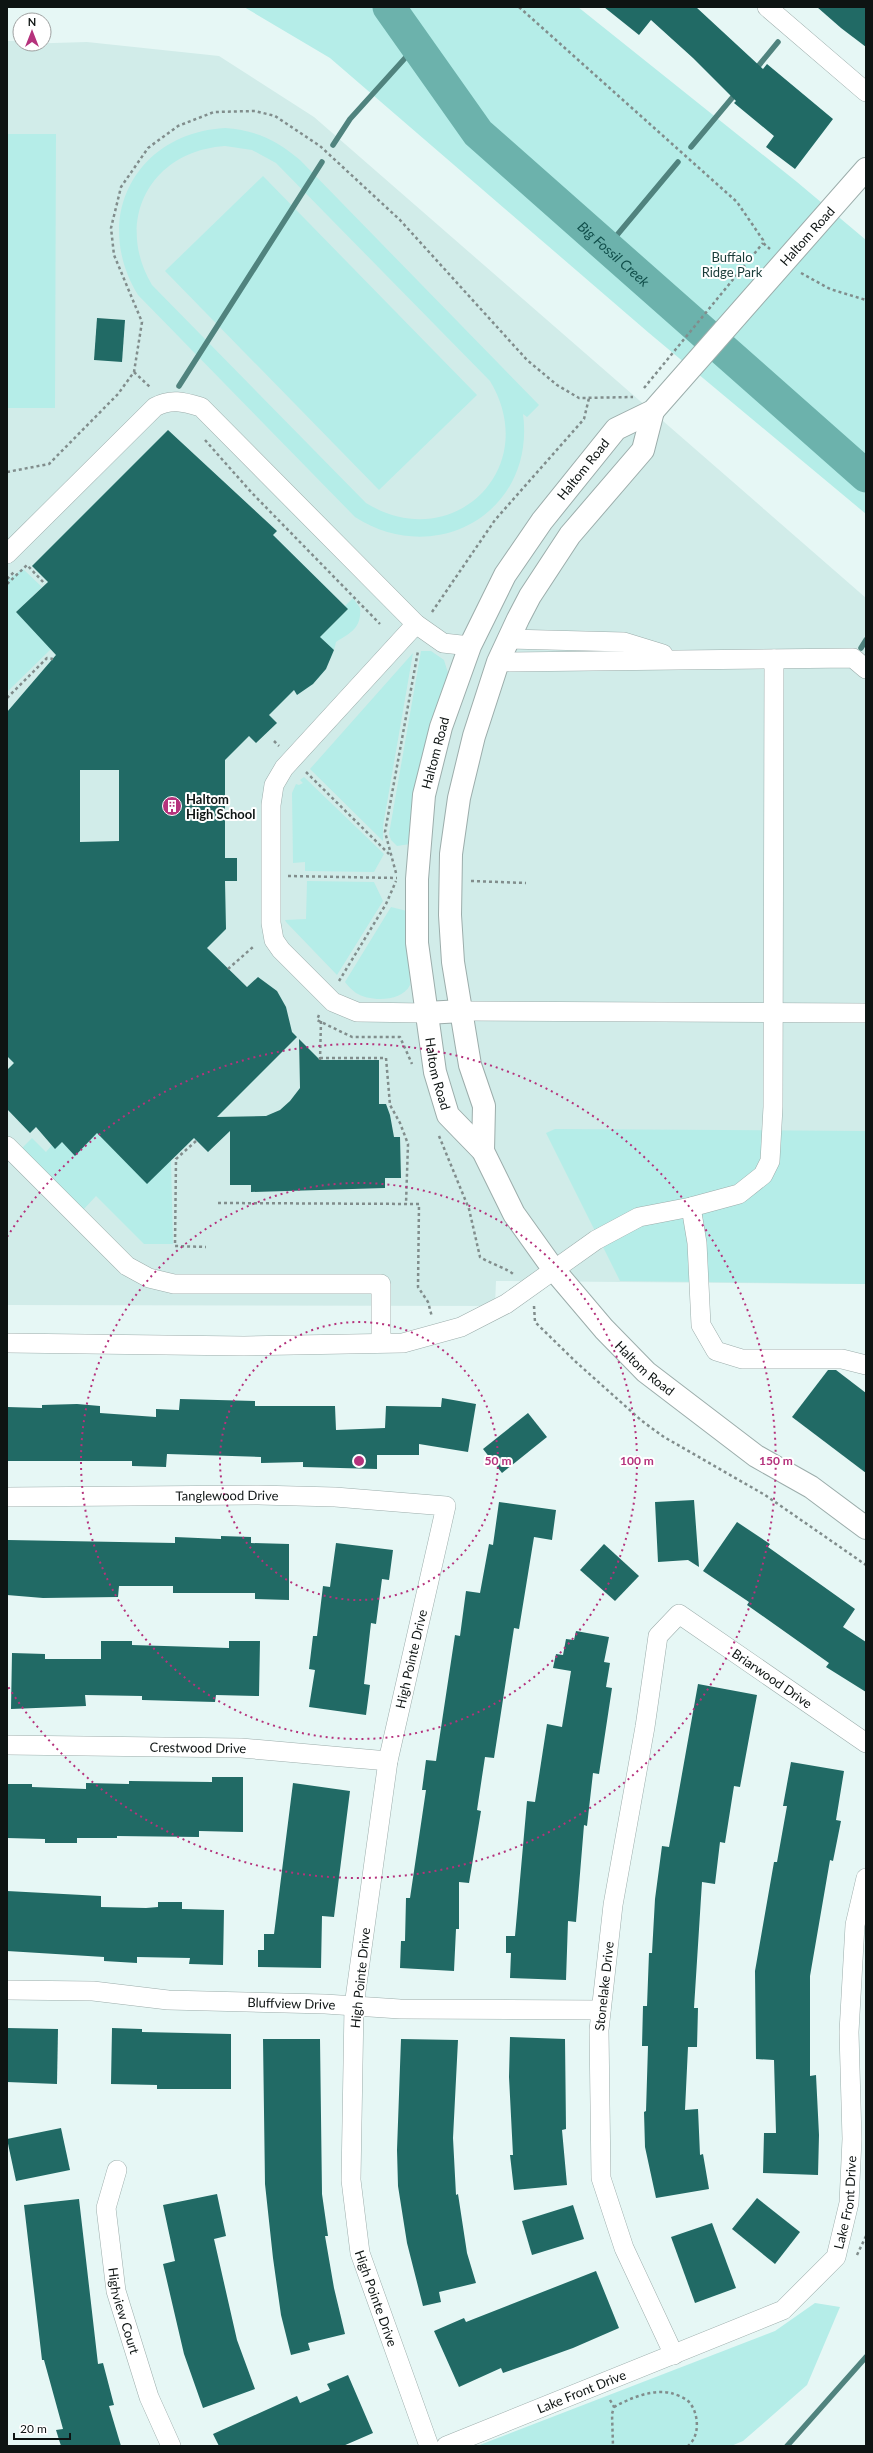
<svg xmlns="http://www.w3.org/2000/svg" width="873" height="2453" viewBox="0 0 873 2453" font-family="Lato,sans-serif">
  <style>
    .built { fill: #d1ece9 }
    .green { fill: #b5ede8; fill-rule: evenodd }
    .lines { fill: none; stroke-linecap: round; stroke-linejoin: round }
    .stream { stroke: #50837e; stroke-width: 5.5 }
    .river { stroke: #6cb2ac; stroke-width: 33 }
    .building { fill: #216a65; fill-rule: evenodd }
    .minor-casing { stroke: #9cadab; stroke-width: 20 }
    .major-casing { stroke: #9cadab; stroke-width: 24 }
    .path { stroke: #818d8c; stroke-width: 2.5; stroke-dasharray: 3 3; stroke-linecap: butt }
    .minor { stroke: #fff; stroke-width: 19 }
    .major { stroke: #fff; stroke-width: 22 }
    .ring { fill: none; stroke: #b5327c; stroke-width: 2; stroke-dasharray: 2 4 }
    .labels { text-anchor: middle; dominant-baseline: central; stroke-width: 4; stroke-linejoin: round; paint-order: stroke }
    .street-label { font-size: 13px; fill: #0e1413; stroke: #fff }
    .park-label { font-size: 13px; fill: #183b38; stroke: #fff }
    .poi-label { font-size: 13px; font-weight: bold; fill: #0e1413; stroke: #fff; text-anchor: start }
    .water-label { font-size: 14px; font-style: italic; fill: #104e4a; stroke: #fff }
    .centre { fill: #b5327c; stroke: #fff; stroke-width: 2 }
    .ring-label { font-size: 12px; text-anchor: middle; font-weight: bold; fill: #b5327c; stroke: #fff; stroke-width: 4; stroke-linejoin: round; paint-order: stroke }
  </style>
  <rect width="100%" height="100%" fill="#e6f7f5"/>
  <polygon class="built" points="7,41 20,41 20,44 87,42 219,56 314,117 866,598 866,1284 496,1281 495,1306 7,1305"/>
  <g class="green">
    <polygon points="244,7 578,7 797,182 866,240 866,514 649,333 330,58"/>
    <path d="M225 128C255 130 277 140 300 160L539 405 527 417 523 414C536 512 436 569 355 517L138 295C91 218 136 133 225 128ZM225 146 252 150 276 163 490 381C543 469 452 556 366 503L152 285C114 221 150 151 225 146Z"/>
    <polygon points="7,134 56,134 55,408 7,408"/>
    <polygon points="263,176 477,395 379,490 165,271"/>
    <polygon points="23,569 42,587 16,612 51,649 7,692 7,580"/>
    <path d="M353 598 360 608C362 628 350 633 336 642L334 650 320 637 348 609 345 606Z"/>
    <polygon points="421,651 431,651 444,660 448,673 410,844 397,846 391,840 389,834"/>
    <polygon points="413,653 383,826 383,841 310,769"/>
    <polygon points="304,777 384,854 374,872 305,871 305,862 293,863 292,793 296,784 299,785 303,783 300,780"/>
    <polygon points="307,881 374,882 383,901 337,975 286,922 285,920 306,919"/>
    <path d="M391 907 407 911 410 985C402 1002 370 1002 356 993 352 990 348 986 345 982Z"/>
    <polygon points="555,1129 866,1131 866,1284 620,1281 546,1133"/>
    <polygon points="97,1133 147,1183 171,1160 173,1244 144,1244 96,1196 83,1210 22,1148 32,1138 46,1152 52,1145 62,1142 75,1155"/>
    <polygon points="815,2303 840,2307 807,2385 743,2441 731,2446 477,2446 775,2331"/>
  </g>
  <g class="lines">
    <g class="stream">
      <polyline points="755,70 778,42"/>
      <polyline points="333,145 350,119 416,46"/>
      <polyline points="691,147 737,92"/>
      <polyline points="607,247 678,162"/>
      <polyline points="179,386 322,162"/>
      <polyline points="861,648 866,640"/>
      <polyline points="787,2446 866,2357"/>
    </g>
    <path class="river" id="s1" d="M389 7 478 133 866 476"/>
  </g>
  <g class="building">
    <polygon points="604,7 696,7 763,69 767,64 833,119 795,169 766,147 774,136 734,103 736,101 693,58 651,20 639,35"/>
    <polygon points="817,7 866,7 866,47 841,28"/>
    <polygon points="97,318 125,320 122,362 94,360"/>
    <path d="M168 430 277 531 273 535 348 609 320 637 334 650 326 669 313 684 297 695 294 690 269 715 277 723 256 743 249 736 225 760V858H237V881H225L226 929 207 948 247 987 258 977 277 991 286 1007 292 1032 297 1037 217 1117 266 1116 280 1110 290 1101 300 1088 299 1039 320 1060H379V1104H386L390 1115 394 1137H400L401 1178H385V1188L251 1192V1185H230V1131L208 1152 194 1138 147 1184 97 1133 75 1156 62 1142 55 1149 36 1127 30 1133 7 1109V1070L14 1063 7 1056V712L56 655 16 612 48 582 32 566ZM80 770H119V841L80 842Z"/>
    <polygon points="828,1370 836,1370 866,1393 866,1473 792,1417"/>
    <polygon points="442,1398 476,1404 468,1452 419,1444 419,1455 377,1455 377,1469 303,1467 303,1462 261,1463 261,1457 167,1454 166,1467 132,1466 132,1461 7,1461 7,1407 42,1408 42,1405 77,1404 100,1406 100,1413 156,1417 156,1409 179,1410 180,1399 255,1401 255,1406 335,1406 336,1430 385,1428 386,1406 441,1407"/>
    <polygon points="528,1413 547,1437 502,1473 483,1449"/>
    <polygon points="694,1500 699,1567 688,1560 658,1562 655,1502"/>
    <polygon points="499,1502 556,1510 552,1540 534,1537 519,1629 514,1628 494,1758 485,1757 477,1810 481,1811 469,1883 459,1882 459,1929 456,1929 454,1971 400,1968 401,1941 405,1941 406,1898 410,1898 426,1790 422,1790 426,1760 436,1761 455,1635 460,1636 466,1591 480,1593 489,1544 493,1545"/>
    <polygon points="737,1522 770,1544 768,1547 855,1609 843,1627 866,1642 866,1692 826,1667 829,1663 747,1605 749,1602 703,1571"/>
    <polygon points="221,1536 251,1537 251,1543 289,1544 289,1600 255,1599 255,1593 173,1593 173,1586 119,1586 118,1597 43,1598 7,1595 8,1540 175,1543 175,1537 221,1539"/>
    <polygon points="336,1543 393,1550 389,1580 382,1579 376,1624 371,1623 364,1684 370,1685 366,1715 309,1707 315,1670 309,1669 313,1636 317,1636 323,1586 330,1587"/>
    <polygon points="604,1544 639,1576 615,1601 580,1570"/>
    <polygon points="576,1631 609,1637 604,1662 610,1663 606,1687 612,1688 599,1774 593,1773 587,1826 584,1825 576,1922 568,1921 566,1980 510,1978 511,1953 506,1953 506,1936 515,1936 527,1801 535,1802 547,1724 562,1727 571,1671 553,1668 556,1654 563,1655 566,1639 574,1640"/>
    <polygon points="101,1641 132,1641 132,1645 229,1648 229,1641 260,1641 259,1696 216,1695 215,1702 142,1700 142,1696 85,1695 86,1706 11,1709 12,1653 45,1654 45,1659 101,1659"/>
    <polygon points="698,1684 757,1695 740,1787 734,1786 725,1843 720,1842 715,1884 702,1882 694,2008 698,2008 697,2047 688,2047 685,2110 698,2109 700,2155 703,2154 709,2189 656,2198 645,2147 644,2112 646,2111 648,2046 642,2046 643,2006 647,2006 649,1953 652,1953 655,1899 662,1846 669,1847"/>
    <polygon points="791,1762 844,1771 836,1820 841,1821 833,1861 830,1860 810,1976 810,2076 816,2075 819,2135 818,2175 763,2173 764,2133 776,2133 774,2060 756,2059 755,1971 774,1862 777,1862 787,1806 783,1806"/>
    <polygon points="212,1777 243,1777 243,1832 199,1831 199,1837 117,1836 117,1838 77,1838 77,1843 45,1843 45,1839 7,1838 7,1784 32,1784 32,1787 86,1789 86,1783 129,1784 129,1781 212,1782"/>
    <polygon points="293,1783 350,1791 334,1917 322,1916 321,1968 258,1967 258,1950 264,1950 264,1934 274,1934"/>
    <polygon points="7,1891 101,1896 101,1907 146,1908 158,1907 158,1902 182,1902 182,1909 224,1910 223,1965 189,1964 190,1958 137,1957 137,1963 104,1961 104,1957 7,1951"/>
    <polygon points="7,2028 58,2029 57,2084 7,2082"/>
    <polygon points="112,2028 142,2029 142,2032 231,2034 231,2089 157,2089 157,2085 111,2084"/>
    <polygon points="510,2037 565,2039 566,2129 562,2130 567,2185 514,2190 510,2155 513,2155 509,2077"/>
    <polygon points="263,2039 320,2039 322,2194 328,2236 325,2236 334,2288 345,2334 308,2343 310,2350 291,2355 281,2315 273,2258 265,2184"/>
    <polygon points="401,2039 458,2040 453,2138 456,2195 458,2194 467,2253 476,2283 439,2292 441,2302 423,2306 407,2243 398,2186 397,2150"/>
    <polygon points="61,2128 70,2170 16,2181 7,2139"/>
    <polygon points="217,2194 226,2236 214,2239 237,2340 255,2389 203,2408 184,2354 163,2264 175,2261 163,2205"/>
    <polygon points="757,2198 800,2232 775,2264 732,2229"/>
    <polygon points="79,2199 98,2364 103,2363 114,2405 109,2406 121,2446 61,2446 56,2430 63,2429 44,2360 42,2360 24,2205"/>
    <polygon points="573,2205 584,2239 532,2255 522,2221"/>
    <polygon points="712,2223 736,2288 695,2303 671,2237"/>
    <polygon points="596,2271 619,2328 573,2348 503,2373 501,2368 459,2387 434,2331 464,2318 466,2322"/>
    <polygon points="348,2375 373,2433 343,2446 219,2446 213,2434 297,2396 300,2403 330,2390 327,2384"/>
  </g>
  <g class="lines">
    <g class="minor-casing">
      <g id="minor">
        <polyline points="767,7 866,92"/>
        <path d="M7 554 155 407C171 398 184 402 201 407L416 624 443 643 470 646"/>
        <polyline points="416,624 284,768 274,785 271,805 271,923 274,940 281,950 333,1002 357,1012 426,1013"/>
        <polyline points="509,639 624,642 663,654"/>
        <polyline points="498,662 853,658 866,669"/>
        <polyline points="462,1011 866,1013"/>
        <polyline points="7,1146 127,1266 149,1278 174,1284 381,1284 381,1342"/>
        <polyline points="691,1207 697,1243 701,1325 716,1351 742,1359 842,1359 866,1365"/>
        <polyline points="7,1343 244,1346 403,1343 461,1327 506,1304 596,1240 639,1217 691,1207 739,1194 763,1175 770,1161 773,1107 774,659"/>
        <path id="s2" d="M7 1497 258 1495 335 1497 446 1506 388 1761 354 2006 351 2180 360 2253 429 2446"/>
        <path id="s3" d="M7 1745 241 1748 388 1761"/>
        <path id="s4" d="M7 1990 93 1991 168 2000 325 2004 400 2009 601 2010"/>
        <path id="s5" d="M117 2170 106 2208 116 2291 149 2397 171 2446"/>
        <path id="s6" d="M674 2355 624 2248 601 2178 599 2030 613 1905 645 1727 658 1636 679 1614 866 1743"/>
        <path id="s7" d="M446 2446 783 2310 836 2257 849 2203 852 2139 849 2032 855 1925 866 1878"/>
      </g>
    </g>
    <g class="major-casing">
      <g id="major">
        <path id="s8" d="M866 169 653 411 616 429 542 521 505 575 470 646 441 727 424 795 417 879V943L435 1072 448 1115 483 1151 514 1214 554 1270 604 1329 646 1372 756 1456 811 1487 866 1528"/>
        <polyline points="426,1013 462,1011"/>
        <polyline points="483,1151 484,1106 470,1065 453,962 450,915 451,854 459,798 474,736 498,662 518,619 530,596 570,535 643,450 653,411"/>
      </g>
    </g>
    <g class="path">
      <polyline points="519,7 737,202 763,240 763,243 770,249"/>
      <polyline points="801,273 830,289 866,300"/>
      <polyline points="134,372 151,388"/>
      <polyline points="644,388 763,243"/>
      <polyline points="205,440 251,492 380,624"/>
      <polyline points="7,472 49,464 118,394 134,372 142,322 114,255 111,228 121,187 148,148 178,126 214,112 255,111 275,116 320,146 400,220 527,360 557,385 579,398 633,397"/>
      <polyline points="7,579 15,571"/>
      <polyline points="7,584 27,565 45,584"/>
      <polyline points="432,612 495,520 584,419 589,398"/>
      <polyline points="7,698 47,658 53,659"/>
      <polyline points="274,741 279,746"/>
      <polyline points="306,772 389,854"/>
      <polyline points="396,873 385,832 418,651"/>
      <polyline points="288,876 397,878"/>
      <polyline points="471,881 526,883"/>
      <polyline points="228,969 253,947"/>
      <polyline points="339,981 386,904 396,881"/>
      <polyline points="319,1015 317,1020 352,1037 400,1037 412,1064"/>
      <polyline points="320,1058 386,1058 390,1105 400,1123 408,1144 406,1204"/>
      <polyline points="320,1060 321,1021"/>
      <path d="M439 1136 469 1209 480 1257C489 1263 509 1269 514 1275"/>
      <polyline points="196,1141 176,1159 175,1246 206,1247"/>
      <polyline points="218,1203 419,1204 418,1287 428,1302 432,1317"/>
      <polyline points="534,1306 535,1322 576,1362 642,1421 664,1437 765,1495 866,1565"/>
      <polyline points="857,2255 866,2236"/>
      <polyline points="610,2400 614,2407 612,2414 613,2446"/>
      <path d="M614 2407C630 2398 652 2389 671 2393 677 2395 686 2398 690 2403 699 2415 700 2436 688 2446"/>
    </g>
    <use href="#minor" class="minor"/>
    <use href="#major" class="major"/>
  </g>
  <g class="ring">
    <circle cx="359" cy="1461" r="139"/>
    <circle cx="359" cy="1461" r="278"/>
    <path d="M7 1237A417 417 0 1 1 7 1685"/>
  </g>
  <defs>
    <g id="building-disc" transform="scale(1)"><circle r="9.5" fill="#b5327c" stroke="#fff"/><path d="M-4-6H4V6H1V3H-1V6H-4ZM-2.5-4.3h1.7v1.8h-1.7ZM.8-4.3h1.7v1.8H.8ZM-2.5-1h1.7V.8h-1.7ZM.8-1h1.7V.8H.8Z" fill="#fff"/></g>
  </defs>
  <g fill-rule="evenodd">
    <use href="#building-disc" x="172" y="806"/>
  </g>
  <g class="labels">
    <g class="street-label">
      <text transform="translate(807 236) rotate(-48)">Haltom Road</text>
      <text transform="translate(583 469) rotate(-51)">Haltom Road</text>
      <text transform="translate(435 753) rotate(-75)">Haltom Road</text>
      <text stroke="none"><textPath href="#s8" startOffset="1063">Haltom Road</textPath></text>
      <text stroke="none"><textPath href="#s8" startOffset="1429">Haltom Road</textPath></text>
      <text stroke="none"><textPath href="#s2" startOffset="220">Tanglewood Drive</textPath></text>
      <text transform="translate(411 1659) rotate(-77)">High Pointe Drive</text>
      <text stroke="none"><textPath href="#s6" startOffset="882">Briarwood Drive</textPath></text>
      <text stroke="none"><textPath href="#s3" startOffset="191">Crestwood Drive</textPath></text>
      <text transform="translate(360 1978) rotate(-84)">High Pointe Drive</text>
      <text stroke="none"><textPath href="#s6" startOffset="384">Stonelake Drive</textPath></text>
      <text stroke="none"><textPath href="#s4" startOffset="285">Bluffview Drive</textPath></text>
      <text stroke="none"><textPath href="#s7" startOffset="494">Lake Front Drive</textPath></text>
      <text stroke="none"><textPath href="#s2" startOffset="1244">High Pointe Drive</textPath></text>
      <text stroke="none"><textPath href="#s5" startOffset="144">Highview Court</textPath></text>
      <text stroke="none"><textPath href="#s7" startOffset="146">Lake Front Drive</textPath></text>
    </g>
    <g class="park-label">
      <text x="732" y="257">Buffalo<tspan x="732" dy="15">Ridge Park</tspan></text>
    </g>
    <g class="poi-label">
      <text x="186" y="799">Haltom<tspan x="186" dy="15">High School</tspan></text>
    </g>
    <g class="water-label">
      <text stroke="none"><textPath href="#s1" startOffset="336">Big Fossil Creek</textPath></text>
    </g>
  </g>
  <circle cx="359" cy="1461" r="6" class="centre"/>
  <g class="ring-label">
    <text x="498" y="1465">50 m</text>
    <text x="637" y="1465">100 m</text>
    <text x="776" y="1465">150 m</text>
  </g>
  <rect width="873" height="2453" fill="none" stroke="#0e1413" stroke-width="16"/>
  <g transform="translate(32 32)"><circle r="19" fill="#ffffff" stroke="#9fa1a1"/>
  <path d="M0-3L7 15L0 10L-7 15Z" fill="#b5327c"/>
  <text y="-6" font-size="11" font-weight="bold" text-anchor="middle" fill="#0e1413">N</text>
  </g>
  <path d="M14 2433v6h56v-6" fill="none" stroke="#0e1413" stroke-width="2"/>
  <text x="20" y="2433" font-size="12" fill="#0e1413" stroke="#ffffff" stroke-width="3" paint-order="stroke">20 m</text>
</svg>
